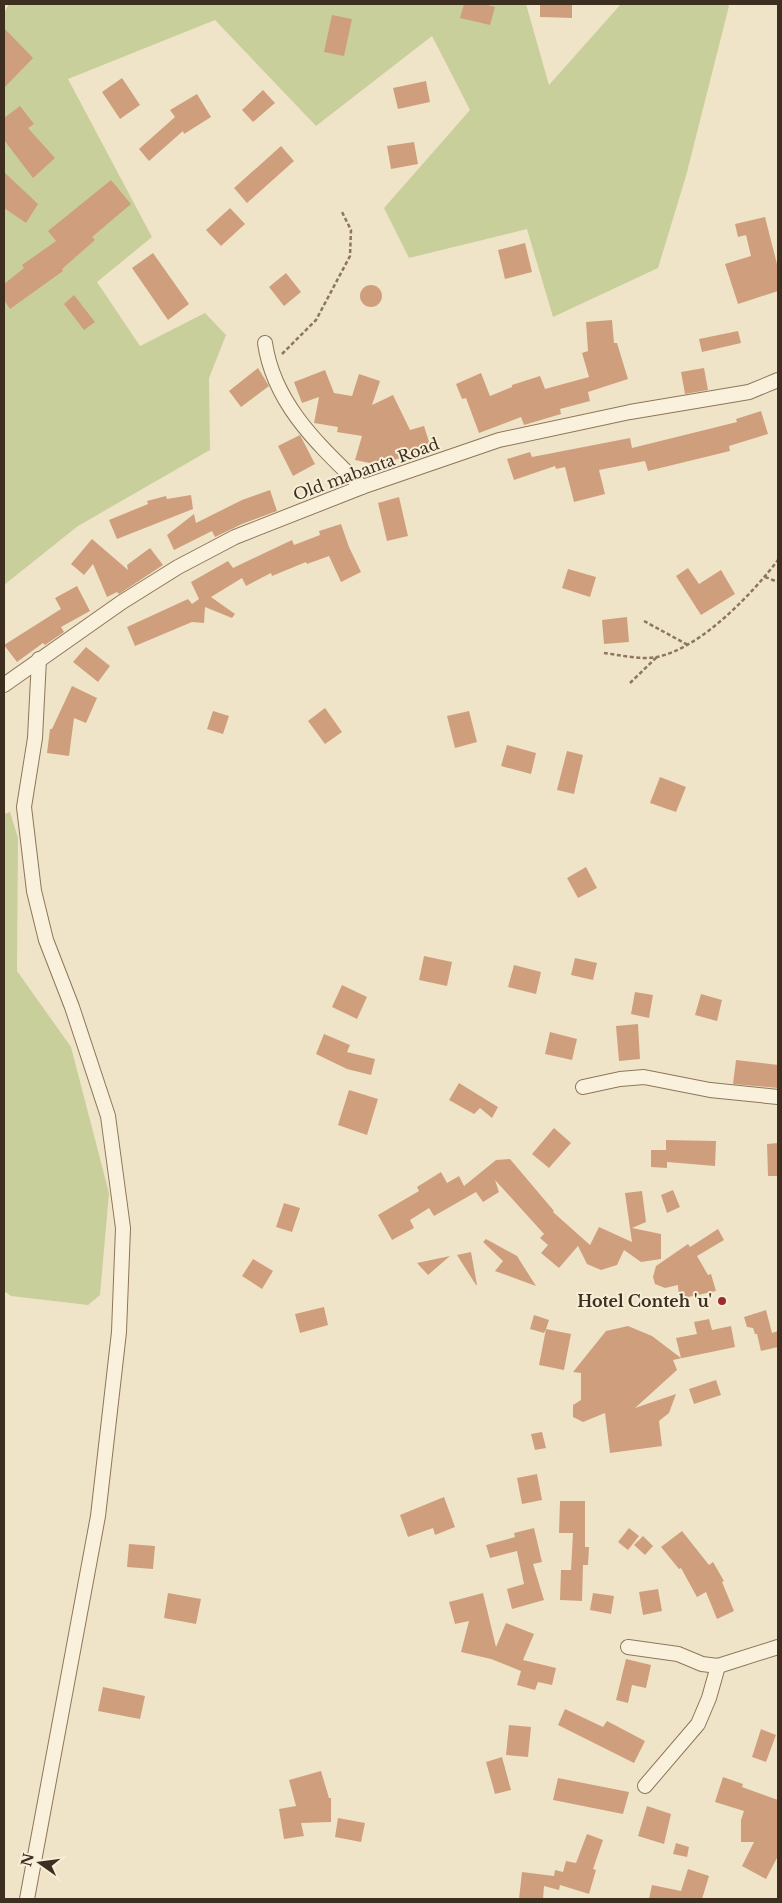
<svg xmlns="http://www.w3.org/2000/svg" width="782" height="1903" viewBox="0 0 782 1903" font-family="'Libre Baskerville',serif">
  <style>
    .green { fill: #c9cf9b }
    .building { fill: #cf9f7d }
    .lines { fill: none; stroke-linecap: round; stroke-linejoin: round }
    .minor-casing { stroke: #8d765c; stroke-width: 16 }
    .path { stroke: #8d765c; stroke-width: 2.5; stroke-dasharray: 4 2.5; stroke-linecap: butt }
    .minor { stroke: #faf1dc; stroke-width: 14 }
    .poi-dot { fill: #9e2a2b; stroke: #f7eed8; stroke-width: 2 }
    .labels { text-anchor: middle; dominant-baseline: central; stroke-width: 4; stroke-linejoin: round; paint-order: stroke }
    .street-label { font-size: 16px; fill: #3d2e20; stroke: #f7eed8 }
    .poi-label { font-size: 16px; font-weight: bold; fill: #3d2e20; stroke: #f7eed8; text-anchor: end }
  </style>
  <rect width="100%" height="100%" fill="#f0e4c8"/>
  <g class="green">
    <polygon points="9,4 526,4 549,85 621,4 725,4 729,6 686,176 658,268 553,317 527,229 409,258 384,208 470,110 432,36 316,126 215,20 68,79 152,237 97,282 140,346 205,313 226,335 209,378 210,450 78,526 4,585 4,13"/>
    <polygon points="10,812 18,838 17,971 71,1047 109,1193 100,1295 88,1305 11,1296 4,1291 4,814"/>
  </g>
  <g class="building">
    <polygon points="464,4 484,4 495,7 490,25 460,18"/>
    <polygon points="540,4 572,4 572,18 540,17"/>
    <polygon points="332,15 352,19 344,56 324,52"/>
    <polygon points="4,28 33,58 4,88"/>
    <polygon points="122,78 140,105 120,119 102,92"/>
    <polygon points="426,81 430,102 398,109 393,88"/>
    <polygon points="263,90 275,103 253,122 242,110"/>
    <polygon points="197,94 211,117 184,134 183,131 149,161 139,149 175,117 170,110"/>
    <polygon points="20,106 34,124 28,128 55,158 33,178 4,140 4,118"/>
    <polygon points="414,142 418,164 391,169 387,146"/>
    <polygon points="281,146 294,161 247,203 234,188"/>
    <polygon points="4,172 38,204 26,223 4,208"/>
    <polygon points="111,180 131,204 92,237 95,240 62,269 63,271 10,309 4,300 4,284 24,268 22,265 56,241 48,231"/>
    <polygon points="230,208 245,224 221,246 206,230"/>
    <polygon points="765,217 778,268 778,291 738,304 725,264 751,256 746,235 738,237 735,224"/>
    <polygon points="525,243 532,272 505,279 498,250"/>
    <polygon points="153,253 189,304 168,320 132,268"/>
    <polygon points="286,273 301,292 284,306 269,287"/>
    <circle cx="371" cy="296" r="11"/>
    <polygon points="74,295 95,322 84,330 64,304"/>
    <polygon points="612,320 614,343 617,343 628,379 588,392 590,401 560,409 561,414 524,425 521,417 479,433 466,398 462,399 456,384 481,373 490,396 512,387 512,385 540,376 545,389 589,377 582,353 588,351 586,322"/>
    <polygon points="738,331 741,343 702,352 699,339"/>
    <polygon points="258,368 269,386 241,407 229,391"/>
    <polygon points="704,368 708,390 685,394 681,372"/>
    <polygon points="325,370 334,393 352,396 359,374 380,381 372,405 393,395 410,430 424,426 431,448 379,465 355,460 362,436 337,432 338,427 314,423 319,397 302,403 294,382"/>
    <polygon points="761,411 768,434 729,446 730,451 648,471 645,461 599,470 605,494 574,502 565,467 556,469 555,466 514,480 507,459 530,452 532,457 630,438 632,448 737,422 736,419"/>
    <polygon points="300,435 315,464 293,476 278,446"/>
    <polygon points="270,490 277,511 242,524 215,537 212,531 174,550 167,535 194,514 196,523 242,500"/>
    <polygon points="191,495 193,509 117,539 109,520 148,504 147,501 166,496 167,499"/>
    <polygon points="399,497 408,536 387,541 378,503"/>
    <polygon points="341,524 349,547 361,572 341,582 329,556 307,564 306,562 272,576 271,573 246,586 242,578 211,597 235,614 232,618 205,607 204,623 192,622 135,646 127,627 188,599 192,604 199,599 191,582 228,561 233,568 292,540 294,545 320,535 319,531"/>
    <polygon points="92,539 128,570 127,565 150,548 163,565 119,594 117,592 107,597 93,564 84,575 71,564"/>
    <polygon points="688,568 699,584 721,570 735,594 701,615 676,576"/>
    <polygon points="568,569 596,577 590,597 562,588"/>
    <polygon points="77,586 90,611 61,627 64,632 45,645 43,643 17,662 4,645 61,609 55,598"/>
    <polygon points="627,617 629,642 604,644 602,620"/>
    <polygon points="86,647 110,666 98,682 73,662"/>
    <polygon points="72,686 97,698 86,723 74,718 69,756 47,753 50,729 52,729"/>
    <polygon points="325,708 342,732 325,744 308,721"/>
    <polygon points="213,711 229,716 223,734 207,729"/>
    <polygon points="469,711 477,742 455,748 447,716"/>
    <polygon points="507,745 536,753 531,774 501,766"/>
    <polygon points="567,751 583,755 574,794 557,790"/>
    <polygon points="660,777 686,787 676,812 650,803"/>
    <polygon points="586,867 597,888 578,898 567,878"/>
    <polygon points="424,956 452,962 447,986 419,980"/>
    <polygon points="575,958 597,963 593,980 571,975"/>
    <polygon points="514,965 541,972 536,994 508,987"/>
    <polygon points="342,985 367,997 357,1019 332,1007"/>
    <polygon points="635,992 653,995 649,1018 631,1014"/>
    <polygon points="701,994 722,1000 717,1021 695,1015"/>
    <polygon points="638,1024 640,1059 619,1061 616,1026"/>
    <polygon points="550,1032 577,1039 572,1060 545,1054"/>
    <polygon points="324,1034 350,1045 347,1052 375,1059 371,1075 347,1069 316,1054"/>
    <polygon points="736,1060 778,1065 778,1088 733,1084"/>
    <polygon points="459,1083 498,1107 492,1118 480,1108 474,1114 449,1100"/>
    <polygon points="349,1090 378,1099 367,1135 338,1125"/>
    <polygon points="554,1128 571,1143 549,1168 532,1154"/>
    <polygon points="666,1140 716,1141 715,1166 667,1162 667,1168 651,1167 651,1150 666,1150"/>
    <polygon points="778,1143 778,1176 768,1176 767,1144"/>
    <polygon points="510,1159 554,1211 553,1212 590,1245 599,1227 632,1242 625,1193 642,1191 646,1222 632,1228 661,1234 661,1259 641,1262 624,1250 617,1265 601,1270 587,1264 578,1246 559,1268 541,1253 548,1245 540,1238 544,1234 495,1180 499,1192 483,1202 476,1192 434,1216 429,1208 410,1220 414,1228 392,1240 378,1215 419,1191 417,1187 441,1172 447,1183 459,1176 464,1186 496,1160"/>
    <polygon points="673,1190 680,1207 667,1213 661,1195"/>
    <polygon points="284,1203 300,1208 292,1232 276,1227"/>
    <polygon points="718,1229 724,1240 697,1256 708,1275 711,1274 716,1291 679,1299 678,1285 665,1288 655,1284 653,1277 656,1266 688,1244 690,1247"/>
    <polygon points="486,1239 517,1256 536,1286 495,1271 503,1261 483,1242"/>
    <polygon points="471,1252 477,1285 476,1285 457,1255"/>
    <polygon points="450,1256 428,1275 417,1263"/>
    <polygon points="253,1259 273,1271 262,1289 242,1276"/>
    <polygon points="324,1307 328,1325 300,1333 295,1314"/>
    <polygon points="766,1310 772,1333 778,1331 778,1347 761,1351 757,1334 755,1334 753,1328 747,1327 744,1317"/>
    <polygon points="534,1315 549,1320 546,1329 571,1334 564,1370 539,1365 546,1329 544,1333 530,1329"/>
    <polygon points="709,1319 712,1330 731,1326 735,1347 673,1360 677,1370 635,1408 676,1394 669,1413 659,1421 662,1446 610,1453 605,1413 583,1422 573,1417 573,1405 581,1400 581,1373 573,1372 606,1331 628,1326 652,1336 681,1358 676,1338 697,1334 694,1322"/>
    <polygon points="716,1380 721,1395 694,1404 689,1389"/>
    <polygon points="542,1432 546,1448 535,1450 531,1434"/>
    <polygon points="537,1474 542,1500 522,1504 517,1478"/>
    <polygon points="444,1497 455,1527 435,1535 433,1528 408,1537 400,1515"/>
    <polygon points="560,1501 585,1501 585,1547 589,1547 588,1565 583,1565 582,1601 560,1600 561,1570 571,1570 573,1533 559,1533"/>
    <polygon points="534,1528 542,1562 533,1564 544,1600 512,1609 507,1589 524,1584 517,1551 490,1558 486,1545 515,1537 514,1533"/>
    <polygon points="629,1528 639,1536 628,1550 618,1542"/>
    <polygon points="682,1531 709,1565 713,1562 724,1581 722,1582 734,1611 717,1619 706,1592 697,1597 681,1568 679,1569 661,1547"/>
    <polygon points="643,1536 653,1546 645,1555 634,1545"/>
    <polygon points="129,1544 155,1546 153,1569 127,1567"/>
    <polygon points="658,1589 662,1611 643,1615 639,1592"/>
    <polygon points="168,1593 201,1599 196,1624 164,1618"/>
    <polygon points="483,1593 496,1647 506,1623 534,1634 523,1660 556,1668 552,1685 538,1682 535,1690 517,1685 521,1671 491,1659 461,1652 469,1621 455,1624 449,1602"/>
    <polygon points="593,1593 614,1596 611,1614 590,1610"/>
    <polygon points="626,1659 651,1665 646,1688 632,1685 628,1703 616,1700"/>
    <polygon points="103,1687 145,1696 140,1719 98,1711"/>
    <polygon points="565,1709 603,1727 607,1721 645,1741 634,1763 558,1725"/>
    <polygon points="509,1725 531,1727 528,1757 506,1755"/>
    <polygon points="761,1729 776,1735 766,1762 752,1757"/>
    <polygon points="502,1757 511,1790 495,1794 486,1762"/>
    <polygon points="321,1771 329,1798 331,1798 331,1822 301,1823 304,1836 284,1839 279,1809 296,1806 289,1780"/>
    <polygon points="723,1777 743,1784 742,1787 778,1800 778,1856 766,1879 742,1866 754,1842 741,1842 741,1820 744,1811 715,1802"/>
    <polygon points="558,1778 629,1792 623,1814 553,1800"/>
    <polygon points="647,1806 671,1814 664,1844 638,1836"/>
    <polygon points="338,1818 365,1823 361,1842 335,1837"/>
    <polygon points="587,1834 603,1840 593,1869 596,1870 589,1894 560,1885 559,1890 544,1886 543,1899 519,1899 522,1872 554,1876 555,1870 563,1872 566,1861 576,1863"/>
    <polygon points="676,1843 689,1847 687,1857 673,1854"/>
    <polygon points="688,1869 709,1876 702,1899 649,1899 652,1885 681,1891"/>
  </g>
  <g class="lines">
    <g class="minor-casing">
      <g id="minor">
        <path d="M265 343C274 405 320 446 362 487"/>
        <polyline points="4,685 122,602 178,567 235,537 362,487 499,440 630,412 749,392 778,380"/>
        <polyline points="583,1087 620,1079 644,1077 710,1090 778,1097"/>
        <polyline points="628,1647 678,1654 702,1664 718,1666 778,1647"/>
        <polyline points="645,1786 698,1724 709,1698 718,1666"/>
        <polyline points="27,1899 98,1516 119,1332 123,1228 108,1116 72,1007 46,940 34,891 24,807 35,738 39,659"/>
      </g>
    </g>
    <g class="path">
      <polyline points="282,354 316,320 350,256 351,230 342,212"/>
      <polyline points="765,577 778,582"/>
      <polyline points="644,621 688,645"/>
      <path d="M604 653C620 655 641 660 657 657 701 648 752 594 778 560"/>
      <polyline points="630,683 657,657"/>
    </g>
    <use href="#minor" class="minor"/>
  </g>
  <circle class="poi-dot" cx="722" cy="1301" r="5"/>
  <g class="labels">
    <g class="street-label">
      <text transform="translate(366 469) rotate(-20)">Old mabanta Road</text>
    </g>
    <g class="poi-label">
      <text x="712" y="1301">Hotel Conteh 'u'</text>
    </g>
  </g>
  <rect width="782" height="1903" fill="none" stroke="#3d2e20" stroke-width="10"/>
  <g transform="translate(40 1863) rotate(284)" stroke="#f7eed8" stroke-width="4" paint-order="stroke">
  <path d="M0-4L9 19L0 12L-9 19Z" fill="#3d2e20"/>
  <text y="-8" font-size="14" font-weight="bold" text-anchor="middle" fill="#3d2e20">N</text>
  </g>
</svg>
